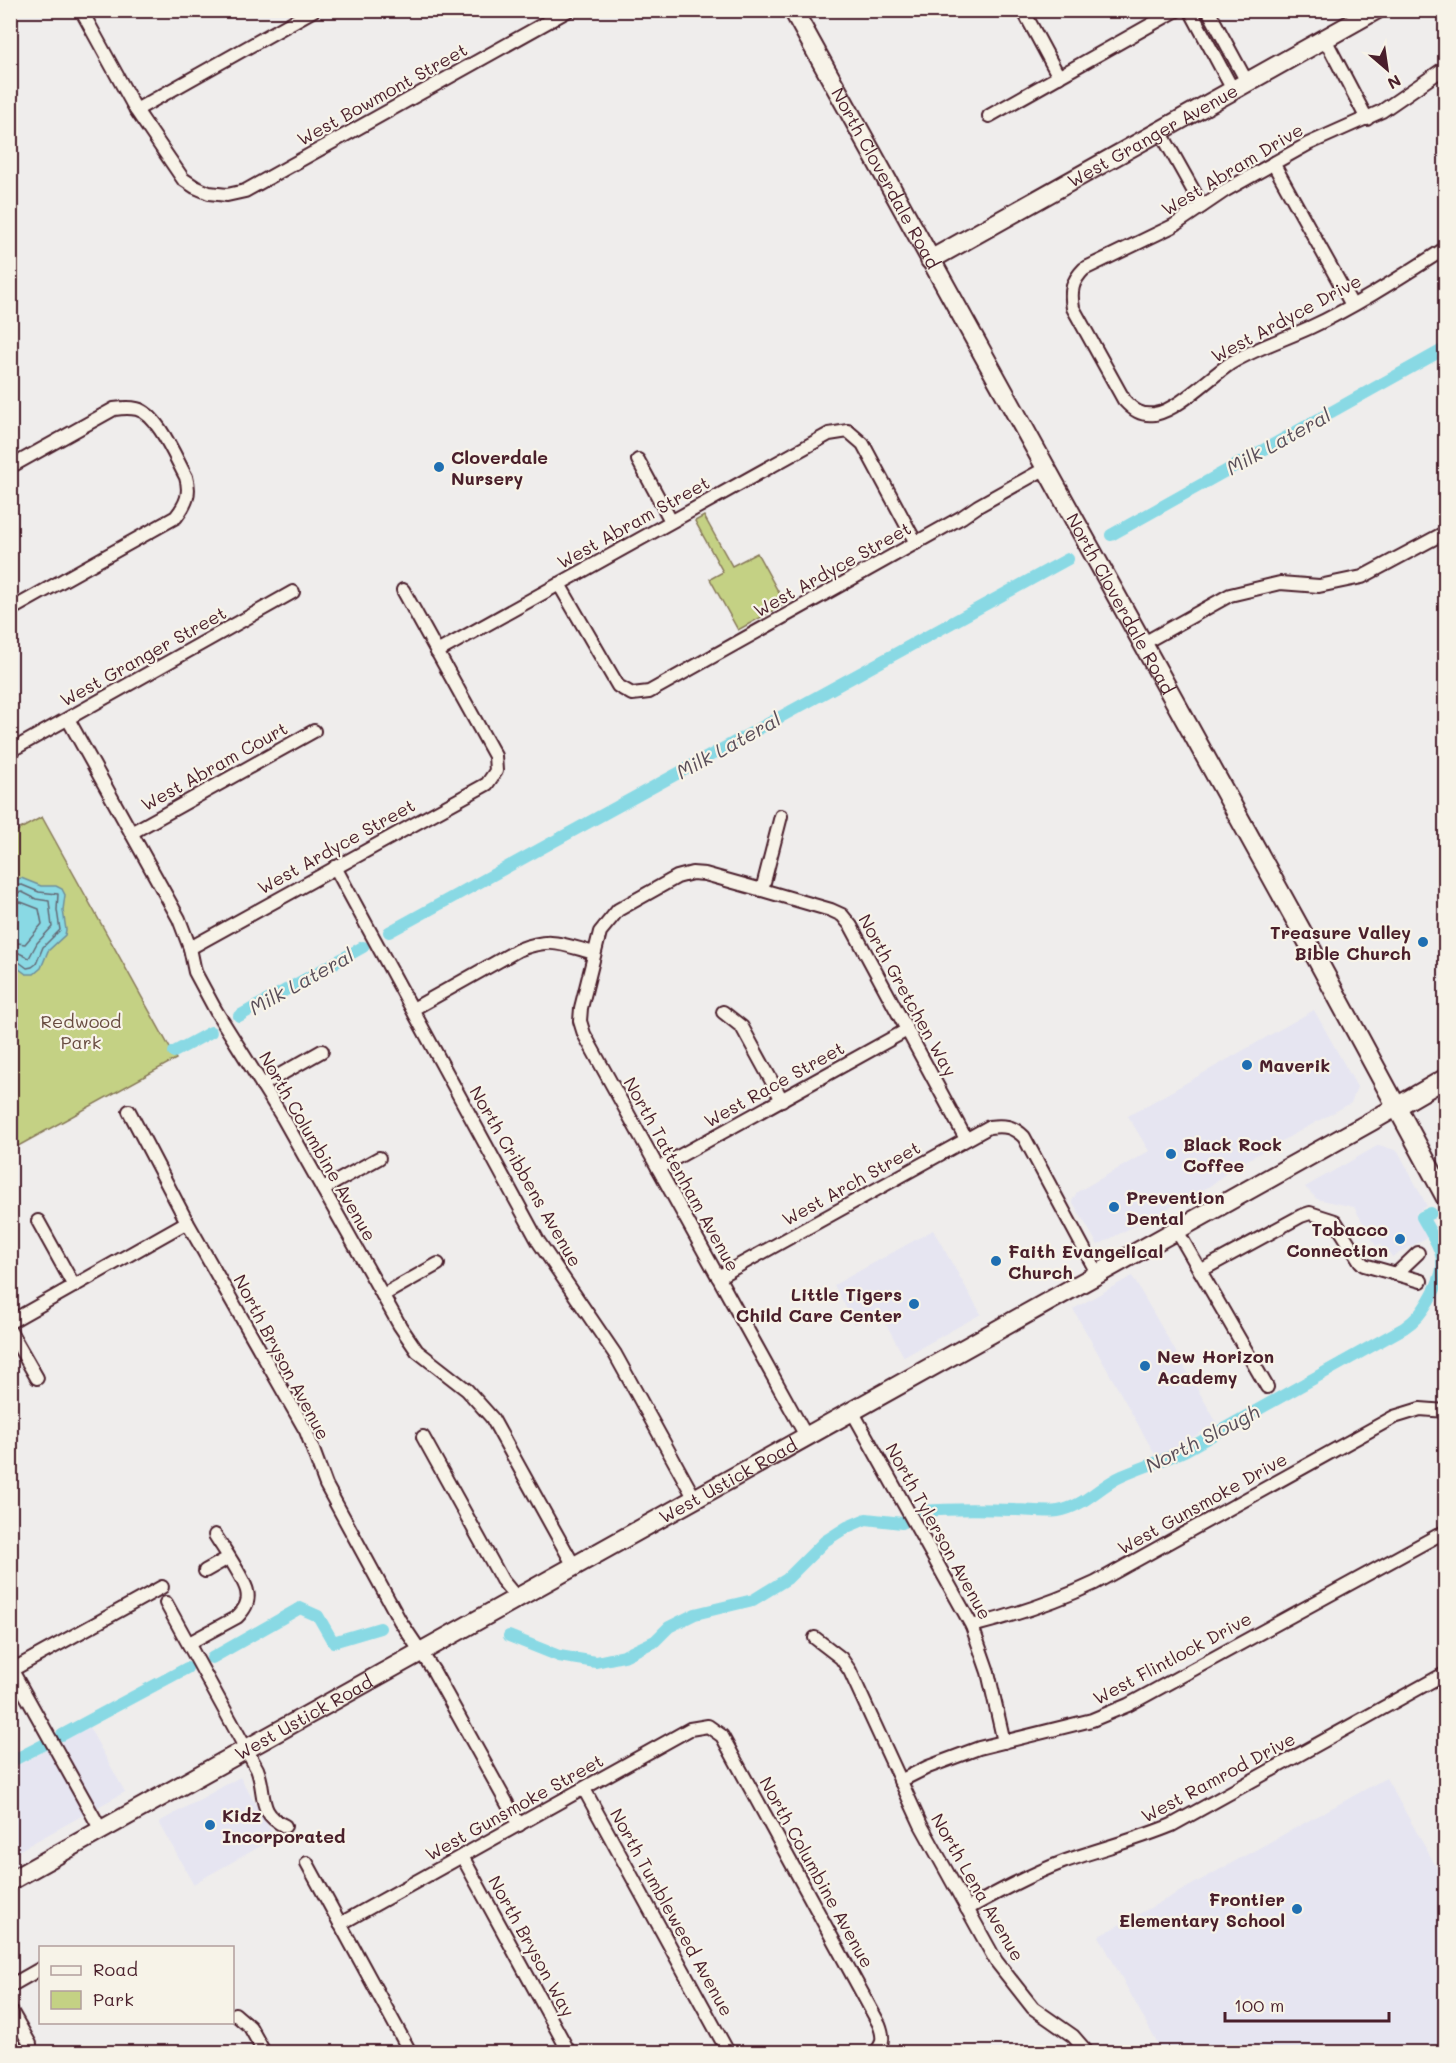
<svg xmlns="http://www.w3.org/2000/svg" width="1456" height="2063" viewBox="0 0 1456 2063" font-family="Mali,sans-serif">
  <style>
    .built { fill: #e6e5f1 }
    .green { fill: #c4d184; stroke: #877858; stroke-width: 1.5 }
    .water { fill: #89d9e4; stroke: #708f9a; stroke-width: 1.5 }
    .lines { fill: none; stroke-linecap: round; stroke-linejoin: round }
    .shore { stroke: #636975; stroke-width: 1.5 }
    .canal { stroke: #89d9e4; stroke-width: 12 }
    .street-casing { stroke: #4a1f2b; stroke-width: 16 }
    .secondary-casing { stroke: #4a1f2b; stroke-width: 22 }
    .street { stroke: #f7f3e8; stroke-width: 12 }
    .secondary { stroke: #f7f3e8; stroke-width: 18 }
    .poi-dot { fill: #1f6fb2; stroke: #f7f3e8; stroke-width: 2 }
    .labels { text-anchor: middle; dominant-baseline: central; stroke-width: 4.5; stroke-linejoin: round; paint-order: stroke }
    .street-label { font-size: 18px; fill: #4a1f2b; stroke: #f7f3e8 }
    .poi-label { font-size: 18px; font-weight: bold; fill: #4a1f2b; stroke: #f7f3e8; text-anchor: start }
    .park-label { font-size: 18px; fill: #684c41; stroke: #f7f3e8 }
    .water-label { font-size: 20px; font-style: italic; fill: #5a4e59; stroke: #f7f3e8 }
  </style>
  <rect width="100%" height="100%" fill="#efedec"/>
  <filter id="ink" filterUnits="userSpaceOnUse"><feTurbulence type="fractalNoise" baseFrequency=".0167" numOctaves="2"/><feDisplacementMap in="SourceGraphic" scale="12" xChannelSelector="R" yChannelSelector="G"/><feConvolveMatrix kernelMatrix="1 2 1 2 8 2 1 2 1" color-interpolation-filters="sRGB"/></filter>
  <g filter="url(#ink)">
    <g class="built">
      <polygon points="1314,1010 1357,1087 1351,1103 1249,1159 1229,1171 1210,1186 1098,1245 1072,1201 1077,1192 1149,1151 1128,1116"/>
      <polygon points="1379,1145 1398,1151 1427,1206 1416,1213 1428,1237 1392,1257 1389,1252 1385,1254 1380,1244 1376,1246 1354,1207 1317,1199 1305,1187"/>
      <polygon points="933,1230 981,1314 904,1357 879,1311 855,1324 834,1285"/>
      <polygon points="1132,1276 1217,1423 1157,1458 1073,1309"/>
      <polygon points="89,1727 125,1792 11,1855 11,1769"/>
      <polygon points="240,1777 275,1838 193,1884 159,1822"/>
      <polygon points="1386,1778 1445,1882 1445,2052 1162,2052 1099,1936"/>
    </g>
    <g class="green">
      <polygon points="704,516 732,566 757,553 785,604 738,630 710,579 723,572 695,521"/>
      <polygon points="42,817 176,1059 11,1150 11,834"/>
    </g>
    <polygon class="water" points="21,878 41,886 56,886 62,889 65,895 63,910 66,930 65,935 48,951 41,968 34,974 26,974 11,963 11,881"/>
    <g class="lines">
      <g class="shore">
        <polyline points="10,886 22,885 39,892 58,894 57,910 60,930 43,947 36,964 32,967 27,968 15,959 10,959"/>
        <polyline points="10,894 22,892 36,899 49,901 52,927 37,943 29,958 17,952 10,951"/>
        <polyline points="10,903 21,902 39,909 42,924 25,944 10,942"/>
      </g>
      <g class="canal">
        <polyline points="1111,535 1446,348"/>
        <polyline points="389,932 1068,559"/>
        <polyline points="239,1016 363,947"/>
        <polyline points="174,1052 211,1032"/>
        <path d="M924 1511C955 1508 985 1509 1016 1510 1029 1510 1044 1513 1058 1511 1084 1507 1099 1486 1122 1476 1143 1467 1165 1460 1186 1450L1404 1328C1416 1320 1422 1312 1429 1300 1452 1262 1442 1253 1422 1217L1431 1213"/>
        <polyline points="509,1636 559,1656 596,1662 624,1656 655,1641 669,1627 695,1614 753,1600 787,1579 825,1541 847,1527 866,1519 902,1523"/>
        <polyline points="212,1658 300,1608 318,1616 333,1642 380,1628"/>
        <polyline points="62,1735 187,1668"/>
        <polyline points="10,1764 12,1761 43,1745"/>
      </g>
      <g class="street-casing">
        <g id="street">
          <polyline points="81,10 136,110 183,179 195,187 209,193 227,195 245,191 569,10"/>
          <polyline points="1023,10 1059,77"/>
          <polyline points="1190,10 1233,90"/>
          <polyline points="1208,10 1247,82"/>
          <polyline points="1325,39 1367,119"/>
          <path d="M1446 67 1382 111 1308 144 1226 190 1173 226 1084 269C1072 281 1070 291 1073 308L1124 400C1133 410 1141 416 1155 414 1178 410 1210 377 1231 363 1256 348 1285 339 1311 327 1358 305 1402 276 1446 248"/>
          <polyline points="136,110 314,10"/>
          <polyline points="989,116 1177,10"/>
          <polyline points="1160,131 1202,206"/>
          <polyline points="1273,163 1352,305"/>
          <polyline points="638,460 671,521"/>
          <path d="M10 467 114 409C121 408 129 407 137 409 158 414 176 459 186 477 191 494 186 504 176 517L10 610"/>
          <polyline points="559,584 618,686 632,694 649,692 962,517 978,506 1046,468"/>
          <polyline points="1142,644 1230,595 1280,583 1319,586 1362,577 1446,532"/>
          <polyline points="437,652 829,434 848,431 863,444 916,543"/>
          <polyline points="68,719 179,919 190,948 195,972 216,1011 283,1118 400,1326 417,1351 467,1390 492,1418 574,1566"/>
          <polyline points="10,751 293,592"/>
          <polyline points="781,816 762,890 831,910 842,915 851,926 966,1139"/>
          <polyline points="131,833 314,731"/>
          <polyline points="335,867 538,1241 615,1354 695,1499"/>
          <polyline points="762,890 705,874 692,873 677,877 618,910 600,932 581,1008 580,1021 584,1034 806,1436"/>
          <polyline points="190,948 487,784 496,771 495,756 403,590"/>
          <path d="M413 1009 518 950C551 937 561 944 594 953"/>
          <polyline points="723,1012 742,1027 782,1100"/>
          <polyline points="262,1085 322,1051"/>
          <polyline points="129,1111 187,1222 306,1431 326,1485 400,1621 433,1670 519,1825"/>
          <polyline points="658,1168 907,1030"/>
          <polyline points="323,1189 379,1158"/>
          <polyline points="38,1221 74,1286"/>
          <polyline points="1176,1229 1267,1387"/>
          <polyline points="1200,1271 1301,1216 1310,1213 1335,1221 1360,1261 1364,1265 1421,1281"/>
          <polyline points="1396,1274 1418,1253"/>
          <path d="M718 1277 989 1127C1004 1125 1013 1126 1024 1137L1097 1273"/>
          <polyline points="383,1295 438,1264"/>
          <polyline points="10,1322 187,1222"/>
          <polyline points="10,1331 37,1378"/>
          <polyline points="852,1411 972,1626 988,1672 1004,1742"/>
          <polyline points="423,1437 502,1580 517,1598"/>
          <polyline points="205,1571 228,1558"/>
          <path d="M166 1603 257 1769C267 1794 256 1812 285 1826"/>
          <path d="M972 1626C1015 1615 1055 1602 1095 1583L1394 1417 1420 1409 1446 1411"/>
          <polyline points="815,1638 841,1658 850,1671 921,1825 996,1961 1033,2008 1073,2036 1087,2052"/>
          <path d="M189 1643 237 1617C244 1610 250 1602 247 1591 244 1578 223 1548 215 1535"/>
          <polyline points="10,1667 101,1830"/>
          <polyline points="10,1671 162,1587"/>
          <polyline points="900,1781 928,1767 979,1748 1092,1720 1128,1705 1446,1531"/>
          <polyline points="584,1789 728,2052"/>
          <polyline points="462,1856 569,2052"/>
          <polyline points="307,1863 410,2052"/>
          <path d="M967 1909C998 1892 1029 1875 1063 1862 1099 1849 1136 1840 1172 1825L1446 1673"/>
          <path d="M340 1924 690 1729 708 1726 722 1736 879 2024C883 2034 885 2044 875 2052"/>
          <polyline points="10,1986 40,1969"/>
          <polyline points="10,2009 30,2044"/>
          <polyline points="235,2014 250,2027 264,2052"/>
        </g>
      </g>
      <g class="secondary-casing">
        <g id="secondary">
          <path id="s1" d="M793 10 1306 939 1446 1198"/>
          <path id="s2" d="M930 260 1376 10"/>
          <path id="s3" d="M10 1881 1372 1121 1446 1078"/>
        </g>
      </g>
      <use href="#street" class="street"/>
      <use href="#secondary" class="secondary"/>
    </g>
  </g>
  <g class="poi-dot">
    <circle cx="439" cy="467" r="6"/>
    <circle cx="1423" cy="942" r="6"/>
    <circle cx="1247" cy="1065" r="6"/>
    <circle cx="1171" cy="1154" r="6"/>
    <circle cx="1114" cy="1207" r="6"/>
    <circle cx="1400" cy="1239" r="6"/>
    <circle cx="996" cy="1261" r="6"/>
    <circle cx="914" cy="1304" r="6"/>
    <circle cx="1145" cy="1366" r="6"/>
    <circle cx="210" cy="1825" r="6"/>
    <circle cx="1297" cy="1909" r="6"/>
  </g>
  <g class="labels">
    <g class="street-label">
      <text transform="translate(382 94) rotate(-29)">West Bowmont Street</text>
      <text stroke="none"><textPath href="#s2" startOffset="255">West Granger Avenue</textPath></text>
      <text transform="translate(1232 169) rotate(-31)">West Abram Drive</text>
      <text stroke="none"><textPath href="#s1" startOffset="192">North Cloverdale Road</textPath></text>
      <text transform="translate(1286 318) rotate(-28)">West Ardyce Drive</text>
      <text transform="translate(633 522) rotate(-29)">West Abram Street</text>
      <text transform="translate(832 569) rotate(-29)">West Ardyce Street</text>
      <text stroke="none"><textPath href="#s1" startOffset="678">North Cloverdale Road</textPath></text>
      <text transform="translate(143 656) rotate(-29)">West Granger Street</text>
      <text transform="translate(214 766) rotate(-29)">West Abram Court</text>
      <text transform="translate(336 846) rotate(-29)">West Ardyce Street</text>
      <text transform="translate(908 995) rotate(61)">North Gretchen Way</text>
      <text transform="translate(774 1084) rotate(-29)">West Race Street</text>
      <text transform="translate(318 1146) rotate(60)">North Columbine Avenue</text>
      <text transform="translate(682 1174) rotate(61)">North Tattenham Avenue</text>
      <text transform="translate(526 1176) rotate(60)">North Cribbens Avenue</text>
      <text transform="translate(851 1183) rotate(-29)">West Arch Street</text>
      <text transform="translate(282 1357) rotate(62)">North Bryson Avenue</text>
      <text stroke="none"><textPath href="#s3" startOffset="822">West Ustick Road</textPath></text>
      <text transform="translate(1202 1503) rotate(-29)">West Gunsmoke Drive</text>
      <text transform="translate(939 1531) rotate(61)">North Tylerson Avenue</text>
      <text transform="translate(1172 1658) rotate(-28)">West Flintlock Drive</text>
      <text stroke="none"><textPath href="#s3" startOffset="336">West Ustick Road</textPath></text>
      <text transform="translate(1218 1777) rotate(-28)">West Ramrod Drive</text>
      <text transform="translate(514 1807) rotate(-29)">West Gunsmoke Street</text>
      <text transform="translate(817 1872) rotate(61)">North Columbine Avenue</text>
      <text transform="translate(978 1887) rotate(60)">North Lena Avenue</text>
      <text transform="translate(672 1912) rotate(61)">North Tumbleweed Avenue</text>
      <text transform="translate(532 1946) rotate(61)">North Bryson Way</text>
    </g>
    <g class="poi-label">
      <text x="451" y="457">Cloverdale<tspan x="451" dy="21">Nursery</tspan></text>
      <text x="1411" y="932" text-anchor="end">Treasure Valley<tspan x="1411" dy="21">Bible Church</tspan></text>
      <text x="1259" y="1065">Maverik</text>
      <text x="1183" y="1144">Black Rock<tspan x="1183" dy="21">Coffee</tspan></text>
      <text x="1126" y="1197">Prevention<tspan x="1126" dy="21">Dental</tspan></text>
      <text x="1388" y="1229" text-anchor="end">Tobacco<tspan x="1388" dy="21">Connection</tspan></text>
      <text x="1008" y="1251">Faith Evangelical<tspan x="1008" dy="21">Church</tspan></text>
      <text x="902" y="1294" text-anchor="end">Little Tigers<tspan x="902" dy="21">Child Care Center</tspan></text>
      <text x="1157" y="1356">New Horizon<tspan x="1157" dy="21">Academy</tspan></text>
      <text x="222" y="1815">Kidz<tspan x="222" dy="21">Incorporated</tspan></text>
      <text x="1285" y="1899" text-anchor="end">Frontier<tspan x="1285" dy="21">Elementary School</tspan></text>
    </g>
    <g class="park-label">
      <text x="81" y="1021">Redwood<tspan x="81" dy="21">Park</tspan></text>
    </g>
    <g class="water-label">
      <text transform="translate(1278 441) rotate(-29)">Milk Lateral</text>
      <text transform="translate(728 745) rotate(-29)">Milk Lateral</text>
      <text transform="translate(301 981) rotate(-29)">Milk Lateral</text>
      <text transform="translate(1202 1438) rotate(-27)">North Slough</text>
    </g>
  </g>
  <rect width="1456" height="2063" fill="none" stroke="#f7f3e8" stroke-width="36"/>
  <rect x="18" y="18" width="1420" height="2027" fill="none" stroke="#4a1f2b" stroke-width="2" filter="url(#ink)"/>
  <rect x="39" y="1946" width="195" height="78" fill="#f7f3e8" stroke="#b29e9c" stroke-width="1.5"/>
  <rect x="51" y="1966" width="30" height="9" fill="#f7f3e8" stroke="#b29e9c" stroke-width="1.5"/>
  <text x="93" y="1976" font-size="18" fill="#4a1f2b">Road</text>
  <rect x="51" y="1991" width="30" height="18" fill="#c4d184" stroke="#b29e9c" stroke-width="1.5"/>
  <text x="93" y="2006" font-size="18" fill="#4a1f2b">Park</text>
  <g transform="translate(1387 69) rotate(151)" stroke="#f7f3e8" stroke-width="4.5" paint-order="stroke">
  <path d="M0-4.5L10 22L0 15L-10 22Z" fill="#4a1f2b"/>
  <text y="-9" font-size="16" font-weight="bold" text-anchor="middle" fill="#4a1f2b">N</text>
  </g>
  <path d="M1225 2012v9h164v-9" fill="none" stroke="#4a1f2b" stroke-width="3"/>
  <text x="1234" y="2012" font-size="18" fill="#4a1f2b" stroke="#f7f3e8" stroke-width="4.5" paint-order="stroke">100 m</text>
</svg>
